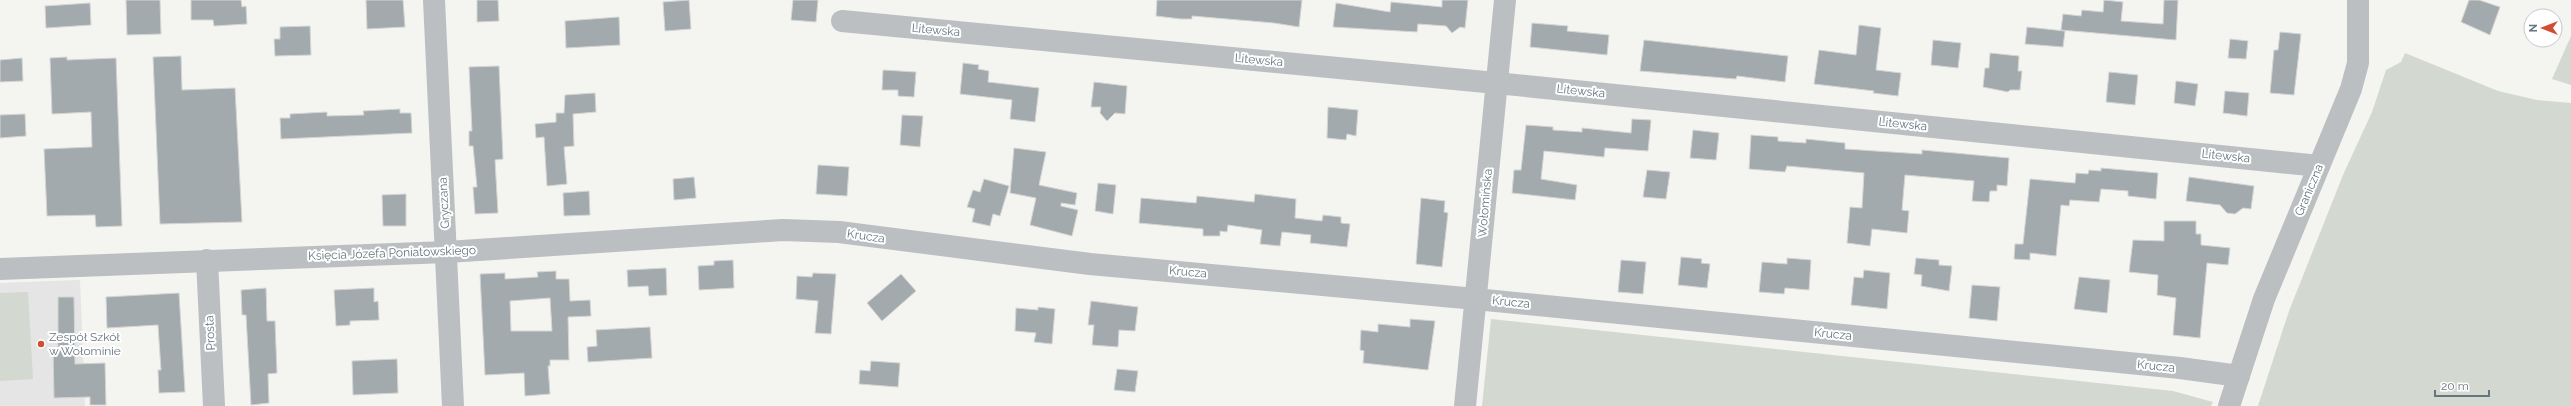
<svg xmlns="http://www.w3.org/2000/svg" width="2571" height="406" viewBox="0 0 2571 406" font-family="Raleway,sans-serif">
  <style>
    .built { fill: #e4e5e4 }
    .green { fill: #d3d8d0 }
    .building { fill: #a2aaae; stroke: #d5d5d3; fill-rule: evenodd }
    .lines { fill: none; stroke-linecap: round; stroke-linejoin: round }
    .street { stroke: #bbbfc2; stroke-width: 22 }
    .poi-dot { fill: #d04f34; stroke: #fff; stroke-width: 1.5 }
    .labels { text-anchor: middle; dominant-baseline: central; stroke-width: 4; stroke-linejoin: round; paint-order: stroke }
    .street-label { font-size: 12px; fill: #66757e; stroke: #fff }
    .poi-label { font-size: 12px; fill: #66757e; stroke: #fff; text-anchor: start }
  </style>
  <rect width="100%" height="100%" fill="#f4f4f0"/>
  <polygon class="built" points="80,280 85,406 0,406 0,283"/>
  <g class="green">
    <polygon points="2571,36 2571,85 2552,79"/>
    <polygon points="2405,53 2498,91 2537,100 2571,103 2571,406 2258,406 2289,311 2343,175 2372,112 2386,70 2401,62"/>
    <polygon points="28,292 33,379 0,381 0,293"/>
    <polygon points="1491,319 2173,391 2213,402 2211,406 1482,406"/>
  </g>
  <g class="building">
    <polygon points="126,0 160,0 161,34 127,35"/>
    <polygon points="191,0 241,0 242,7 246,6 247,24 214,26 213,20 191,20"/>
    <polygon points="366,0 403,0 405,27 367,29"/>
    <polygon points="477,0 498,0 499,21 477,22"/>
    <polygon points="689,0 691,29 665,31 663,2"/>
    <polygon points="793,0 818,0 816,22 791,20"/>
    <polygon points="1157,0 1302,0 1299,27 1274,23 1192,16 1192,19 1181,19 1156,16"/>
    <polygon points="1442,0 1468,0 1465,28 1460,27 1452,33 1446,26 1418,24 1417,32 1333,27 1336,3 1390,12 1391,2 1442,7"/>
    <polygon points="2104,0 2123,2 2121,21 2163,24 2164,0 2178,0 2176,40 2061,30 2063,14 2081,16 2082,10 2103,12"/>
    <polygon points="2469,0 2479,0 2500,7 2490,35 2461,22"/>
    <polygon points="90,3 91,25 46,28 45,6"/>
    <polygon points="619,17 620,45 566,48 565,21"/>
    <polygon points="1532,23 1568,26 1567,31 1609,35 1607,55 1530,47"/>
    <polygon points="1859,25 1881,28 1876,70 1901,73 1898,96 1873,93 1874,91 1814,84 1819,50 1856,55"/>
    <polygon points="310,26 311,55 275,56 274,39 280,39 280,27"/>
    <polygon points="2027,27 2065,31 2063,47 2025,44"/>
    <polygon points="2280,32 2301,34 2294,95 2270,93 2274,50 2278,50"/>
    <polygon points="2230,39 2248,41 2246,59 2228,58"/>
    <polygon points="1644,40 1788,56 1785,82 1737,76 1736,79 1640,71"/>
    <polygon points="1933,40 1961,43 1958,68 1931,65"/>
    <polygon points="1990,53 2019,56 2018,71 2022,71 2020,90 2010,90 2008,92 1983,87 1985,68 1989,68"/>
    <polygon points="181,56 182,90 235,88 242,222 160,224 153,57"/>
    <polygon points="67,57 67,60 116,58 122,226 96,227 95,215 47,216 44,149 92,147 91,112 52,114 50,58"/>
    <polygon points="22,58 23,81 0,82 0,60"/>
    <polygon points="963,63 979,65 978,69 989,71 988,82 1039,88 1035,122 1010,119 1012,100 960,94"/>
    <polygon points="499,66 503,159 495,160 498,213 475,214 473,187 477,187 473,146 469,146 469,131 472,131 469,67"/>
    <polygon points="883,70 916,72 914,97 898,96 898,90 882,90"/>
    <polygon points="2109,72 2138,75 2135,105 2106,102"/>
    <polygon points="2176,81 2198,84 2195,106 2174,103"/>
    <polygon points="1094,82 1127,86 1125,114 1115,113 1107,121 1100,113 1101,107 1091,107"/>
    <polygon points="2225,91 2249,93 2247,116 2223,113"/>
    <polygon points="595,93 596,112 573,114 574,146 564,147 567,184 547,186 544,137 536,138 535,124 556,122 556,113 564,113 565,95"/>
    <polygon points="1328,107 1358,110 1356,136 1347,134 1346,140 1327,138"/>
    <polygon points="400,109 400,113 411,113 412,133 281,139 280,118 290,118 290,114 327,112 327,116 364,115 363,111"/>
    <polygon points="25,114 26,136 0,138 0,115"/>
    <polygon points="902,115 923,116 920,147 900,145"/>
    <polygon points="1632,119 1651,120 1648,151 1605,148 1604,157 1544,151 1541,179 1577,185 1575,200 1512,193 1514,170 1521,170 1526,125 1553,127 1553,130 1582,132 1582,128 1631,133"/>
    <polygon points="1693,130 1719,133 1716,160 1690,158"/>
    <polygon points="1751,135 1778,137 1778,141 1806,143 1806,139 1845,143 1845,149 1922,154 1922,150 2009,158 2007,186 1997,185 1997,191 1990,191 1989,202 1972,201 1974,181 1905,175 1902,210 1909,211 1907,233 1872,229 1870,246 1847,243 1850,207 1862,208 1864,173 1787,166 1785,172 1749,169"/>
    <polygon points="1014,148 1046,152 1039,185 1077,193 1075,205 1061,203 1061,206 1078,210 1072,236 1030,225 1036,198 1010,193"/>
    <polygon points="818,165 849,167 847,196 816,194"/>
    <polygon points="2101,168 2158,173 2156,199 2128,196 2128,191 2101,189 2099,202 2070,200 2069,206 2061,205 2056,256 2030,253 2030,260 2014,259 2015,244 2023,244 2030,179 2075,183 2076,173 2088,174 2089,170 2101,171"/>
    <polygon points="1647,170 1670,172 1666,199 1643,197"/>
    <polygon points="694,177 696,198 674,200 673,179"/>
    <polygon points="2189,177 2254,186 2251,209 2243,208 2235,214 2227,213 2220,205 2186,201"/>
    <polygon points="984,179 1009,186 1000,216 993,214 990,226 972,222 975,209 967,207 973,190 980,192"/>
    <polygon points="1098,183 1116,185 1113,214 1095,211"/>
    <polygon points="589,191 590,215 564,216 563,193"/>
    <polygon points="406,194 406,226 383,226 382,195"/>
    <polygon points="1255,194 1296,199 1295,218 1322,221 1323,215 1341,217 1341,223 1350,224 1347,247 1310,243 1311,235 1282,232 1280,246 1260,244 1262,230 1228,225 1227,232 1220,231 1220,236 1203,236 1203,229 1139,223 1141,198 1196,203 1197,196 1254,202"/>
    <polygon points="1421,198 1445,201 1444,212 1448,213 1442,267 1416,264"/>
    <polygon points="2164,221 2196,221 2196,234 2201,234 2201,245 2230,248 2228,265 2207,263 2200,338 2173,335 2176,298 2157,295 2158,275 2129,272 2133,240 2164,241"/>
    <polygon points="1681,257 1702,259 1701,263 1710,264 1707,288 1678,285"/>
    <polygon points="1787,258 1811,260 1809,290 1785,288 1784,294 1759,292 1762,262 1787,264"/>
    <polygon points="1916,258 1939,260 1939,265 1952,266 1949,291 1921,286 1922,275 1914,274"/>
    <polygon points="733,260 734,288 699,290 698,266 714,265 714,261"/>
    <polygon points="1621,260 1646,262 1643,294 1618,292"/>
    <polygon points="666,268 667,295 649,296 648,286 628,287 627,270"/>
    <polygon points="1864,270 1890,273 1887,309 1851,305 1854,277 1863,278"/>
    <path d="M556 271V279H569L570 301 590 300 591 316 568 317 569 360H550V366H548L550 394 525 396 524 373 485 375 480 274 505 273V279L538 277 537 272ZM550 298 552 331H511L510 301Z"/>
    <polygon points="813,273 836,274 831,334 815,333 818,301 796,299 797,276 812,277"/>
    <polygon points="901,274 916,291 882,321 867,303"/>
    <polygon points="2079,277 2110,280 2107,313 2074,309"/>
    <polygon points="1972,285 2000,287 1997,321 1969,318"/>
    <polygon points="266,288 267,321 275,321 277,373 268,374 269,403 251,405 246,315 242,315 241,290"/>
    <polygon points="374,288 374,302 378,301 379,320 350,321 350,325 336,326 334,290"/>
    <polygon points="179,293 185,392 159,393 158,370 161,370 158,325 107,328 106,297"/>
    <polygon points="58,297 74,297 75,364 105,363 106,405 90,405 90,397 54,398 53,348 58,348"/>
    <polygon points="1091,301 1138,307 1135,331 1119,330 1118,347 1092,345 1094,325 1088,325"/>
    <polygon points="1038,307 1055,309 1052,344 1034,342 1036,333 1015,331 1016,308 1038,310"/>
    <polygon points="1410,319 1435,321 1428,370 1363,363 1364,351 1360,350 1361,330 1378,332 1378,324 1410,327"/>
    <polygon points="650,327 652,358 588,362 587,347 597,346 596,330"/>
    <polygon points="397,359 398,393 353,395 352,361"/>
    <polygon points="871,361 900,363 898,387 859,384 860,370 870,371"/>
    <polygon points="1117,369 1138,371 1135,392 1114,390"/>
  </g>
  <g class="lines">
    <g class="street">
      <polyline points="434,0 453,406"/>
      <polyline points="842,21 1496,83 2319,166"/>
      <polyline points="207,260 214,406"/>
      <polyline points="0,269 447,252 783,230 839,232 1090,264 1465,298 2180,368 2239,376"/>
      <polyline points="1465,406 1505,0"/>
      <polyline points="2229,406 2264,299 2351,89 2358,63 2358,0"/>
    </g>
  </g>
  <circle class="poi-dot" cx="41" cy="344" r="4"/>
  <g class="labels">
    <g class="street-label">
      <text transform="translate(936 30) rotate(5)">Litewska</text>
      <text transform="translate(1259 60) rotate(5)">Litewska</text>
      <text transform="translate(1581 91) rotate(6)">Litewska</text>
      <text transform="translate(1903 124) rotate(6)">Litewska</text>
      <text transform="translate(2226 156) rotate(6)">Litewska</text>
      <text transform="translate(2309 190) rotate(-67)">Graniczna</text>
      <text transform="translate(444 203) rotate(-93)">Gryczana</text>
      <text transform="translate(1485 203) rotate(-85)">Wołomińska</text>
      <text transform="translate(866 236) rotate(8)">Krucza</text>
      <text transform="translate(392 253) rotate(-2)">Księcia Józefa Poniatowskiego</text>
      <text transform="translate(1188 272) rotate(5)">Krucza</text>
      <text transform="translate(1511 302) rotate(6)">Krucza</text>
      <text transform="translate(210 333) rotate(-93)">Prosta</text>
      <text transform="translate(1833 334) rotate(6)">Krucza</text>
      <text transform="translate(2156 366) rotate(6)">Krucza</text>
    </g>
    <g class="poi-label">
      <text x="49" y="337">Zespół Szkół<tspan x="49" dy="14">w Wołominie</tspan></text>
    </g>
  </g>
  <g transform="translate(2543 28) rotate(270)"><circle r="19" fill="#ffffff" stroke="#c2c8cb"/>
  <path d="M0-3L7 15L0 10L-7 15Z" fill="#d04f34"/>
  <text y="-6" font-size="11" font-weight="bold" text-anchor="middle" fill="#66757e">N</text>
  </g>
  <path d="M2435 390v6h54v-6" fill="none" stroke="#66757e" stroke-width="2"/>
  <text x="2441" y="390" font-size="12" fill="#66757e" stroke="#ffffff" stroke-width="3" paint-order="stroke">20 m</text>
</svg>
